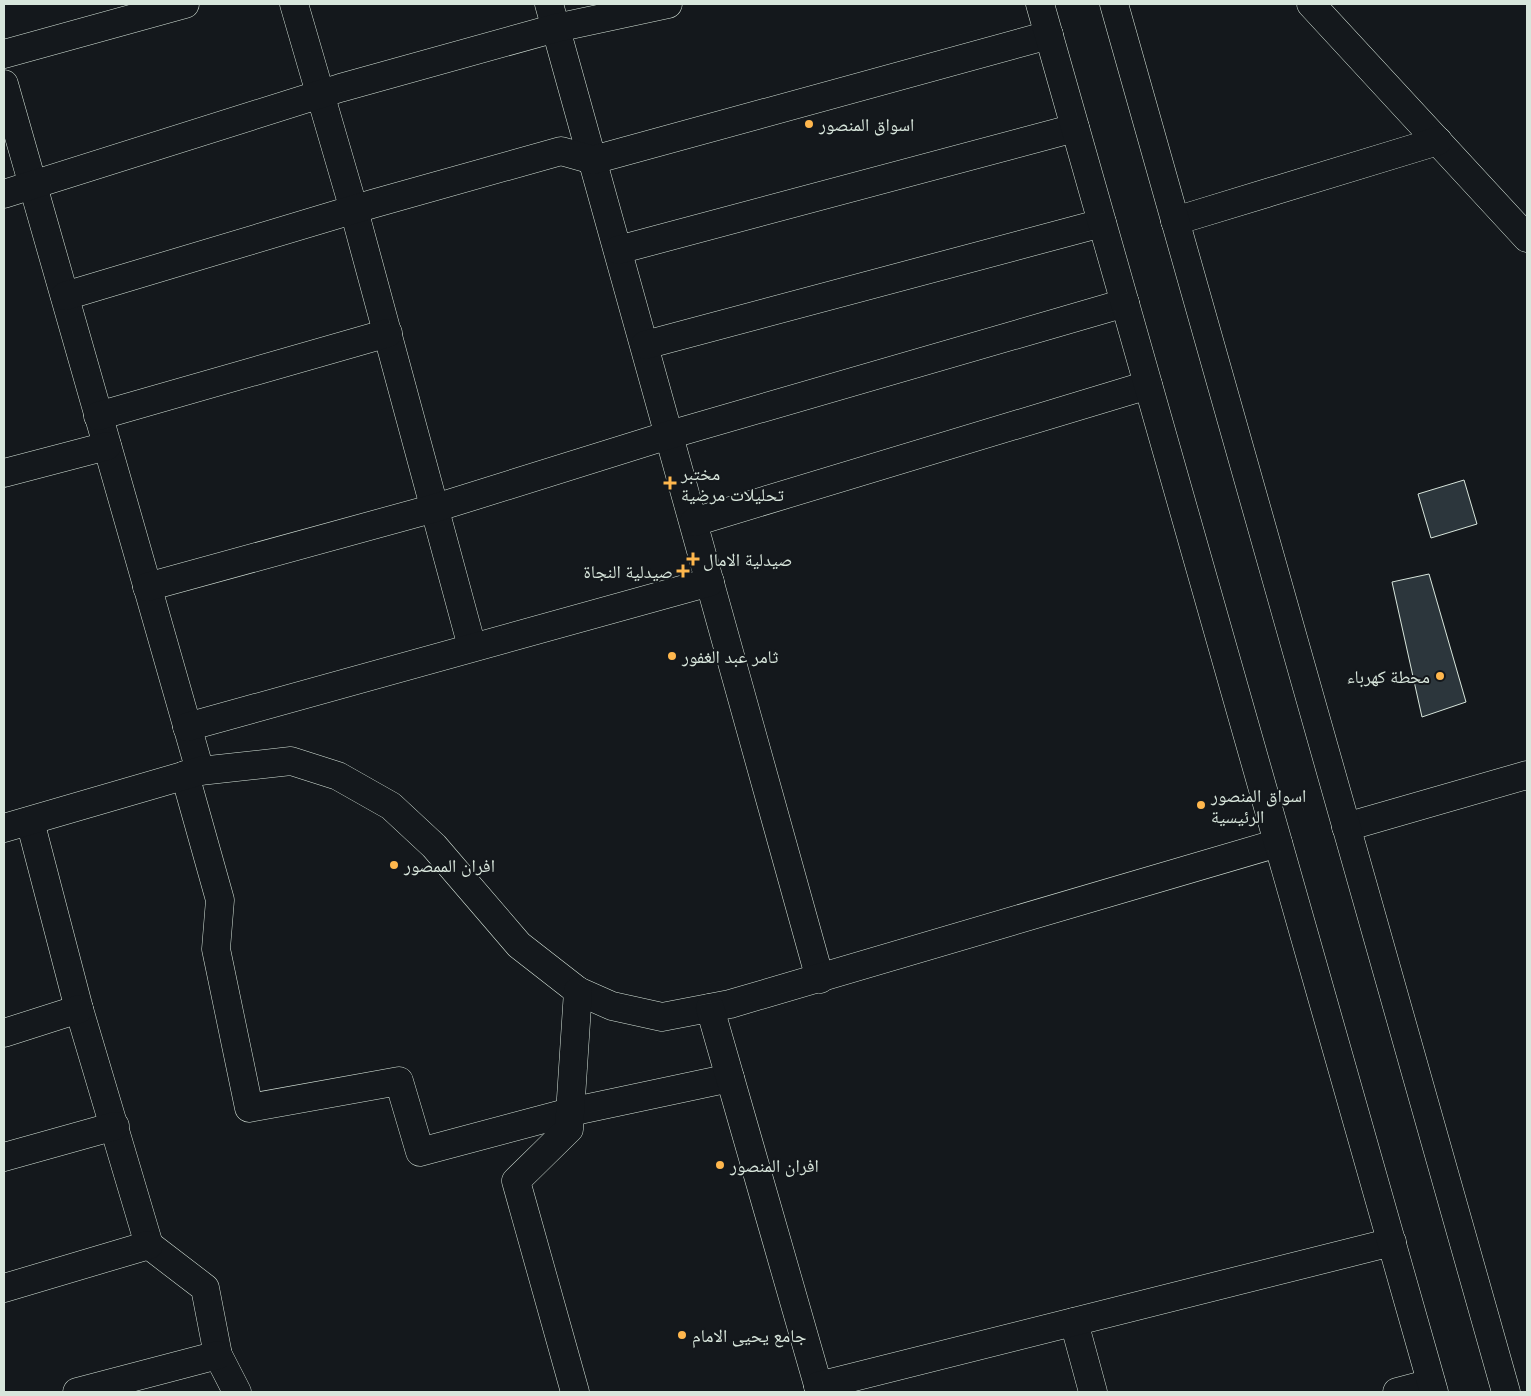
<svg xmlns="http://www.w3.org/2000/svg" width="1531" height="1396" viewBox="0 0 1531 1396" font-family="'Open Sans','Noto Naskh Arabic',sans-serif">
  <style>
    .building { fill: #2c363c; stroke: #d8e6dc }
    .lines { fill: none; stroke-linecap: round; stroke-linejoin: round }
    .minor-casing { stroke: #d8e6dc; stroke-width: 29 }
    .major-casing { stroke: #d8e6dc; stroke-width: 29 }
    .minor { stroke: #14181c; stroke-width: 28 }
    .major { stroke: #14181c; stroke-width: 28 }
    .poi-dot { fill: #ffb74d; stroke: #14181c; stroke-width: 2 }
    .labels { text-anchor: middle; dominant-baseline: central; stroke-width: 4; stroke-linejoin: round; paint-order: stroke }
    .poi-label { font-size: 18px; fill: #d8e6dc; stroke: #14181c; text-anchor: start }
  </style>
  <rect width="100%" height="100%" fill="#14181c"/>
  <g class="building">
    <polygon points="1464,480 1477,524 1431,538 1418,494"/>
    <polygon points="1429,574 1466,702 1422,717 1392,582"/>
  </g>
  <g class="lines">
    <g class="minor-casing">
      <g id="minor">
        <polyline points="294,4 354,210 472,647"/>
        <polyline points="549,4 820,979"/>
        <polyline points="1311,4 1527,238"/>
        <polyline points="4,54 185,4"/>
        <polyline points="4,84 200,771"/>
        <polyline points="4,194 340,88 556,28 668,4"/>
        <polyline points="1175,221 1438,141"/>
        <polyline points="618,250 1075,128"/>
        <polyline points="65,296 372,204 561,151 593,160 1049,35"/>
        <polyline points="645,345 1102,223"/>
        <polyline points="98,416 388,333"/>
        <polyline points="4,473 107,446"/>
        <polyline points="694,522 1148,385"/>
        <polyline points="147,587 435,508 669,435 1125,303"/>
        <polyline points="187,727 710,582"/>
        <polyline points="185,775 220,900 216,949 249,1108 399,1081 420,1152 570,1112 730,1078"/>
        <polyline points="30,821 79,1009 149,1245 205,1288 218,1355 237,1392"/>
        <polyline points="1346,827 1527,775"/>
        <polyline points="4,828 200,771 291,761 338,776 391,806 434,846 519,945 578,991 612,1006 662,1017 730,1004 1278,843"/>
        <polyline points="710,1008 820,1392"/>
        <polyline points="4,1033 79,1009"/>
        <polyline points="4,1157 115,1126"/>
        <polyline points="4,1288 149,1245"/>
        <polyline points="1074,1322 1093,1392"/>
        <polyline points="818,1386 1392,1242"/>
        <polyline points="77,1392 218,1355"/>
        <polyline points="575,1392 516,1181 569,1129 578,991"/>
        <polyline points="1397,1392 1431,1383"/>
      </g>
    </g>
    <g class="major-casing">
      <g id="major">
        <polyline points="1040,4 1434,1392"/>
        <polyline points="1114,4 1506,1392"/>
      </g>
    </g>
    <use href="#minor" class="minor"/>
    <use href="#major" class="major"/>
  </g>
  <g class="poi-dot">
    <circle cx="809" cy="124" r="5"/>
    <path d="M667.5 475.5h5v5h5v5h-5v5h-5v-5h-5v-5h5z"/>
    <path d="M690.5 551.5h5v5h5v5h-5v5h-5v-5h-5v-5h5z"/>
    <path d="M680.5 563.5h5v5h5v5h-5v5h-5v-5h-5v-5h5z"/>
    <circle cx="672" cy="656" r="5"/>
    <circle cx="1440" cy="676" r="5"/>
    <circle cx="1201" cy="805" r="5"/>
    <circle cx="394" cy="865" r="5"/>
    <circle cx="720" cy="1165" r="5"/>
    <circle cx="682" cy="1335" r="5"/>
  </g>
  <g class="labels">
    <g class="poi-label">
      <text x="819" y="124">اسواق المنصور</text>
      <text x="681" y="473">مختبر<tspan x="681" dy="21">تحليلات مرضية</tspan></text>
      <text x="703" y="559">صيدلية الامال</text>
      <text x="673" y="571" text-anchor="end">صيدلية النجاة</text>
      <text x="682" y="656">ثامر عبد الغفور</text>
      <text x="1430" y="676" text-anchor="end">محطة كهرباء</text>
      <text x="1211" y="795">اسواق المنصور<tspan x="1211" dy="21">الرئيسية</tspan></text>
      <text x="404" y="865">افران الممصور</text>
      <text x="730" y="1165">افران المنصور</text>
      <text x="692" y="1335">جامع يحيى الامام</text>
    </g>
  </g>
  <rect width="1531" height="1396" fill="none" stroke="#d8e6dc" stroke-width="10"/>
</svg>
